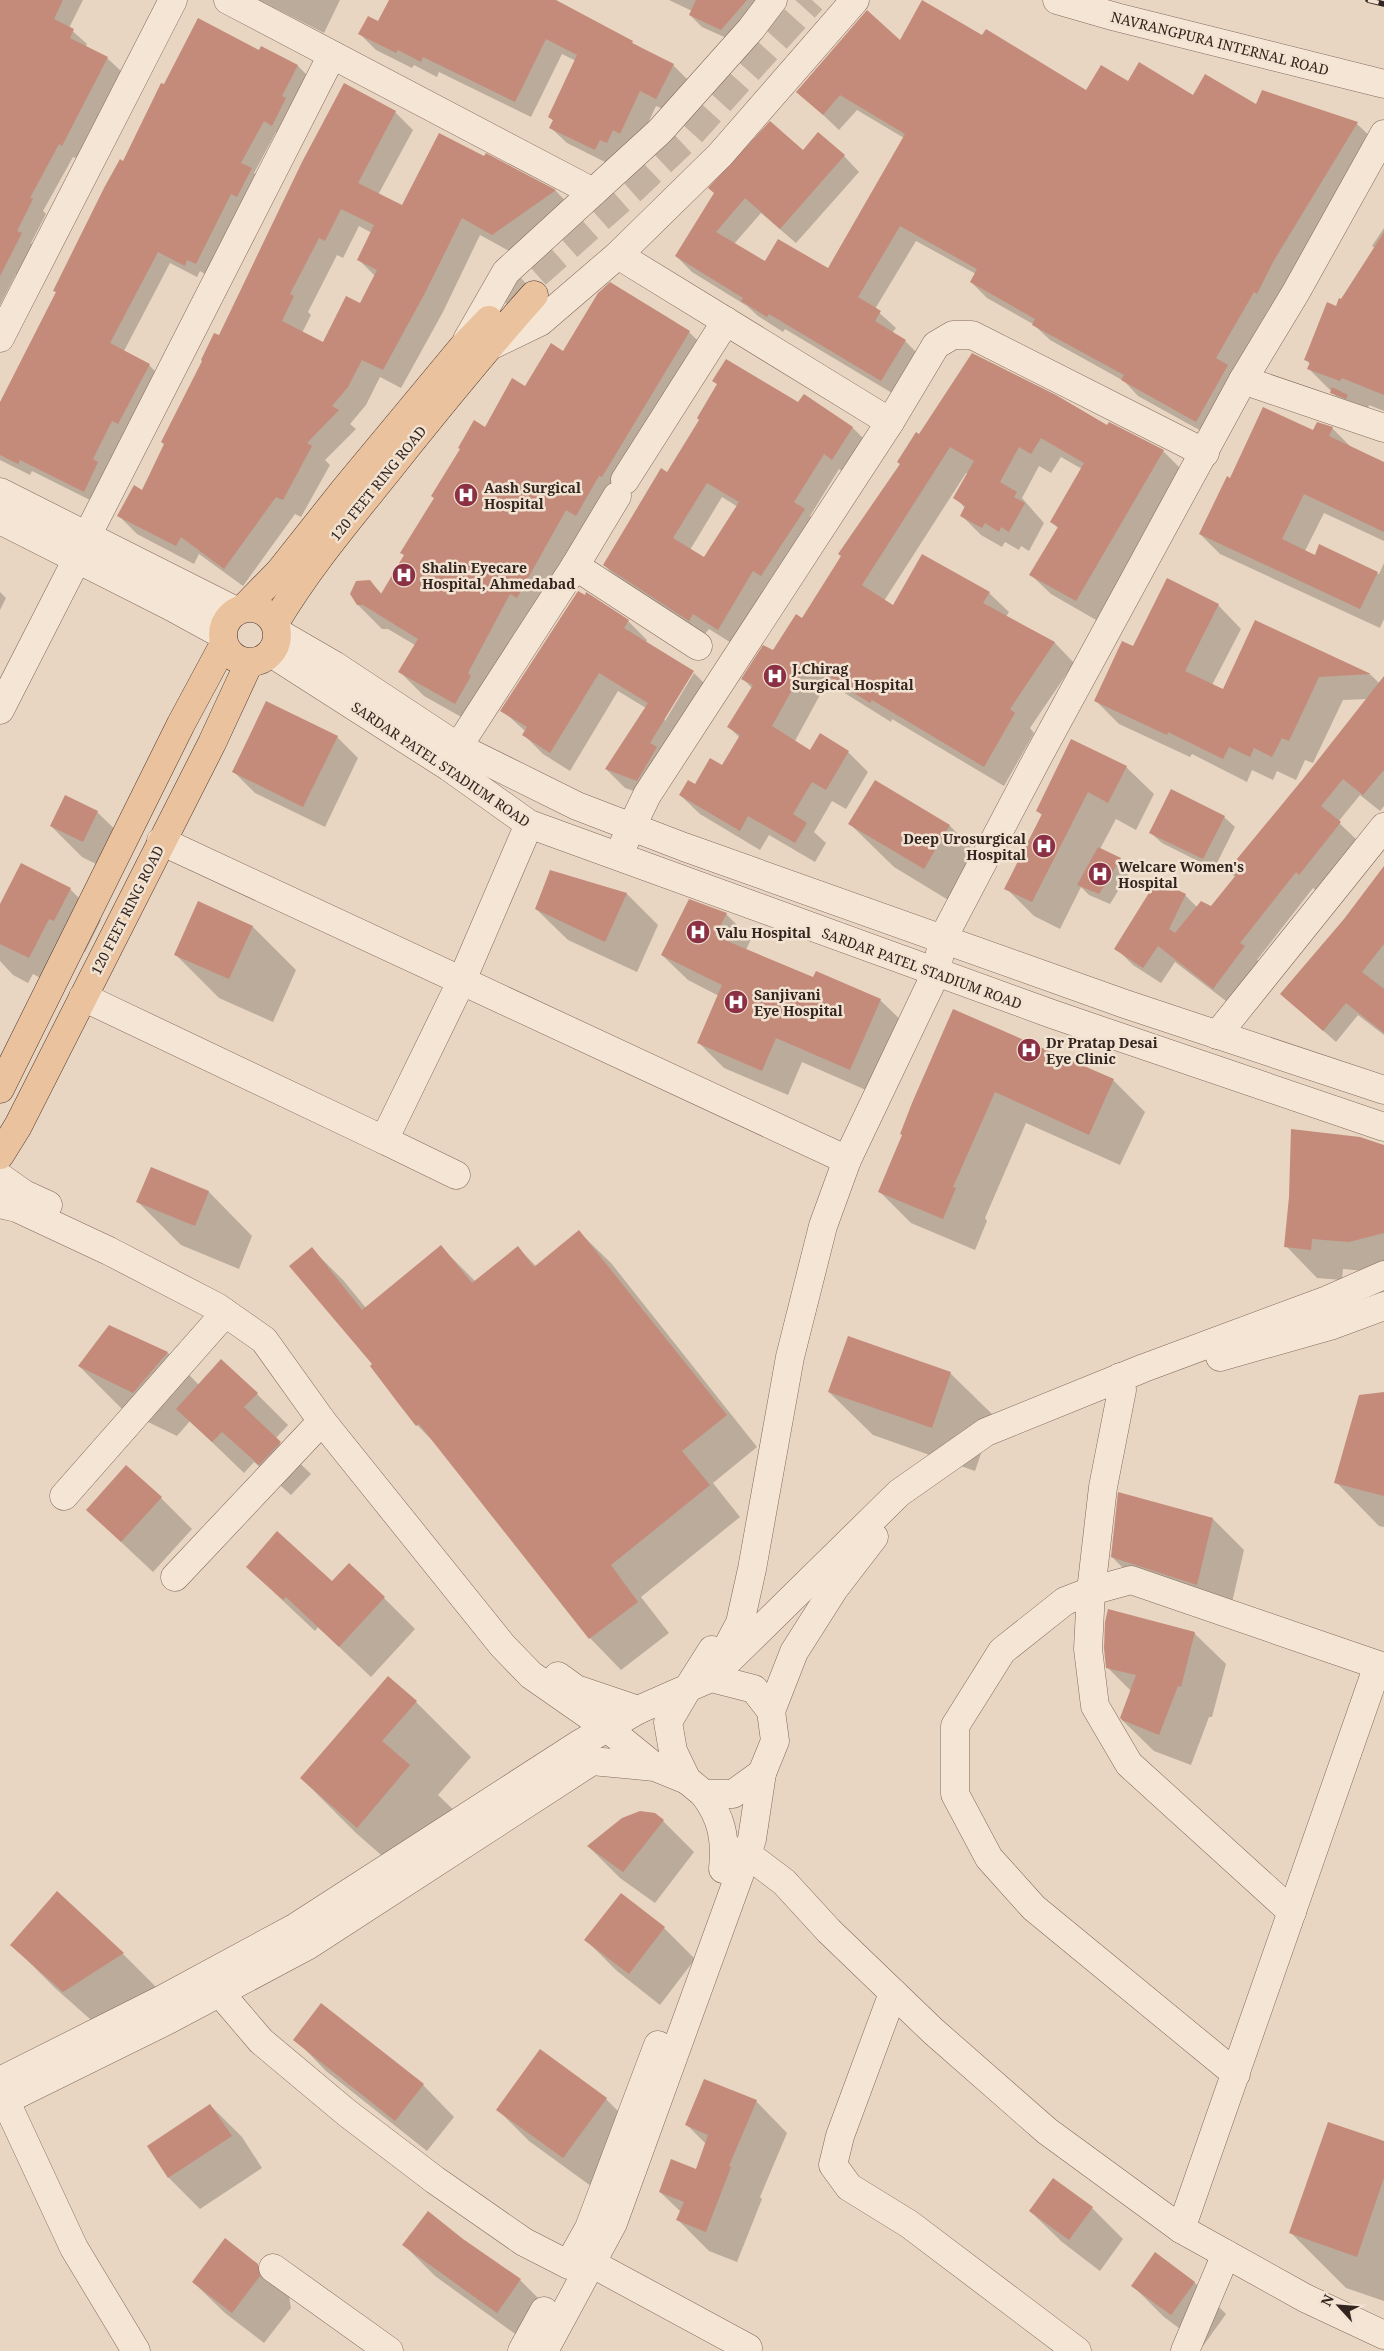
<svg xmlns="http://www.w3.org/2000/svg" width="1384" height="2351" viewBox="0 0 1384 2351" font-family="'Noto Serif',serif">
  <style>
    .shadow { fill: #0003; fill-rule: evenodd }
    .building { fill: #c48b7b; fill-rule: evenodd }
    .lines { fill: none; stroke-linecap: round; stroke-linejoin: round }
    .major-tunnel { stroke: #c4b2a1; stroke-width: 28; stroke-dasharray: 28 14; stroke-linecap: butt }
    .minor-casing { stroke: #81685b; stroke-width: 29 }
    .major-casing { stroke: #4f382f; stroke-width: 29 }
    .minor { stroke: #f5e5d4; stroke-width: 28 }
    .major { stroke: #eac29d; stroke-width: 28 }
    .rail-casing { stroke: #32241e; stroke-width: 5.5 }
    .rail { stroke: #f1e2d1; stroke-width: 4; stroke-dasharray: 11; stroke-linecap: butt }
    .labels { text-anchor: middle; dominant-baseline: central; stroke-width: 5; stroke-linejoin: round; paint-order: stroke }
    .street-label { font-size: 14px; fill: #32241e; stroke: #f1e2d1 }
    .poi-label { font-size: 14px; font-weight: bold; fill: #32241e; stroke: #f1e2d1; text-anchor: start }
  </style>
  <rect width="100%" height="100%" fill="#e9d6c2"/>
  <g class="shadow">
    <polygon points="5,0 83,0 69,28 87,44 85,47 107,58 121,71 76,158 73,157 43,211 46,214 31,243 35,248 20,276 16,274 0,305 0,9"/>
    <polygon points="259,0 340,0 324,33"/>
    <polygon points="390,0 553,0 673,65 688,80 672,113 656,106 636,149 611,165 567,143 551,128 554,121 549,117 576,61 562,54 531,117 439,72 437,77 414,65 412,68 376,50 360,34 379,23"/>
    <polygon points="669,0 768,0 733,41 702,27 690,15 692,11"/>
    <polygon points="983,37 1087,91 1128,83 1193,97 1357,124 1373,139 1273,309 1270,307 1233,371 1212,437 1138,396 1124,381 1050,340 1033,324 987,298 971,282 976,274 916,241 875,309 896,328 892,333 905,341 921,357 897,396 785,329 783,332 758,316 747,306 692,272 676,256 715,193 803,152 844,156 859,172 796,243 761,213 734,244 765,263 828,270 904,138 857,110 839,130 798,91 900,42"/>
    <polygon points="262,47 298,66 310,78 285,137 276,132 254,173 263,181 208,276 200,271 197,277 170,263 124,351 149,365 161,377 96,503 32,471 30,475 0,460 0,405 57,293 54,290 124,163 260,52"/>
    <path d="M395 112 413 130 378 195 403 207 486 155 556 191 573 209 511 252 480 235 443 312 401 388 380 377 366 405 350 424 356 429 325 460 330 465 301 517 295 514 243 586 199 554 194 564 137 534 119 516 143 491 220 337ZM359 226 372 233 359 260 375 276 360 305 323 343 302 333 311 315 308 312 337 255 343 258Z"/>
    <polygon points="1384,228 1384,411 1369,405 1368,408 1336,396 1308,368 1310,364 1306,360 1375,248 1372,246"/>
    <polygon points="689,332 713,356 626,500 479,727 424,696 400,672 415,645 388,629 382,629 358,605 369,581 382,594 486,428 563,352"/>
    <path d="M714 381 799 404 804 396 853 428 868 443 847 474 839 469 810 516 819 525 733 644 709 629 704 635 619 580 604 565 667 474 700 420 718 385ZM722 497 738 507 704 559 690 550Z"/>
    <polygon points="1108,426 1163,451 1183,471 1096,620 1051,594 1031,575 1058,528 1052,522 1082,469 1061,457 1051,473 1039,466 1022,498 1044,523 1029,551 1021,546 1019,550 1005,542 1002,547 981,535 961,515 965,508 955,497 968,474 966,473 884,601 894,607 989,593 1009,612 1006,617 1055,643 1074,663 1030,728 1034,733 1004,786 892,719 891,722 827,682 795,741 811,751 848,752 868,772 846,809 832,801 814,832 826,843 815,862 769,835 760,850 700,814 680,795 723,767 740,738 729,727 752,688 743,679 773,652 802,620 919,435"/>
    <polygon points="1332,428 1352,448 1384,463 1384,541 1324,513 1305,551 1315,556 1379,574 1384,563 1384,619 1380,628 1220,554 1200,534 1231,480 1313,432"/>
    <polygon points="0,592 6,598 0,610"/>
    <polygon points="1218,605 1241,629 1212,685 1224,691 1255,622 1371,675 1380,684 1384,678 1384,806 1380,811 1360,795 1338,822 1357,840 1316,890 1313,888 1257,960 1261,964 1230,1004 1175,962 1161,983 1133,965 1116,948 1185,895 1198,908 1211,908 1235,877 1229,871 1368,699 1343,700 1313,763 1305,760 1296,780 1277,771 1273,780 1252,770 1247,782 1192,754 1190,757 1119,724 1096,701 1134,648"/>
    <polygon points="628,621 647,640 646,642 665,721 694,673 712,691 657,799 625,788 606,769 646,708 618,691 570,771 543,754 524,735 526,732 502,710"/>
    <polygon points="337,737 358,758 325,827 255,793 233,771"/>
    <polygon points="1126,767 1154,794 1136,830 1116,819 1100,849 1120,859 1131,870 1110,904 1089,895 1081,887 1060,929 1034,916 1006,888 1043,816 1037,811"/>
    <polygon points="875,781 950,826 993,870 968,912 894,867 850,824"/>
    <polygon points="97,812 129,843 114,873 82,857 51,826"/>
    <polygon points="1224,817 1235,827 1214,869 1162,843 1151,833"/>
    <polygon points="1384,868 1384,1035 1358,1015 1336,1042 1282,994 1344,920"/>
    <polygon points="551,871 627,894 658,925 637,972 568,940 536,909"/>
    <polygon points="70,889 101,920 85,952 80,949 60,989 33,974 28,983 13,975 0,961 0,908"/>
    <polygon points="198,903 253,927 296,970 273,1022 219,998 176,955"/>
    <polygon points="726,914 751,939 746,950 814,979 880,1000 906,1025 875,1094 802,1062 788,1095 724,1068 699,1043 719,996 688,980 662,955"/>
    <polygon points="954,1010 1113,1080 1145,1112 1120,1165 1026,1123 985,1218 987,1221 975,1250 911,1223 880,1192"/>
    <polygon points="1384,1147 1384,1273 1343,1269 1342,1280 1317,1278 1286,1246"/>
    <polygon points="151,1169 209,1192 252,1236 239,1269 181,1245 138,1202"/>
    <polygon points="579,1232 611,1263 757,1447 713,1483 740,1517 641,1597 669,1633 621,1670 590,1638 436,1444 417,1425 374,1364 312,1249 343,1280 366,1308 441,1247 476,1282 518,1248 537,1267"/>
    <polygon points="109,1326 168,1353 199,1385 257,1394 288,1425 275,1439 311,1474 291,1495 254,1462 244,1473 190,1421 177,1436 123,1410 79,1366"/>
    <polygon points="950,1373 994,1416 975,1471 873,1435 829,1392"/>
    <polygon points="1384,1393 1384,1527 1379,1526 1336,1482"/>
    <polygon points="161,1498 192,1529 153,1572 87,1510"/>
    <polygon points="1213,1519 1244,1550 1229,1616 1143,1588 1112,1557"/>
    <polygon points="247,1567 332,1583 384,1598 415,1629 371,1677 318,1627 315,1631"/>
    <polygon points="1194,1633 1226,1664 1212,1717 1209,1717 1191,1765 1154,1751 1122,1720 1131,1691 1107,1667"/>
    <polygon points="388,1677 416,1702 471,1757 438,1795 465,1821 412,1882 356,1833 301,1778"/>
    <polygon points="663,1821 694,1852 655,1903 620,1878 589,1847"/>
    <polygon points="57,1892 123,1954 166,1997 108,2035 55,1988 12,1945"/>
    <polygon points="664,1928 695,1959 660,2005 617,1971 586,1940"/>
    <polygon points="295,2039 423,2085 454,2117 427,2151 326,2071"/>
    <polygon points="606,2099 637,2130 595,2189 529,2141 498,2110"/>
    <polygon points="756,2101 787,2133 760,2197 762,2199 737,2262 709,2251 678,2220 681,2212 660,2192 696,2170 706,2144 687,2125"/>
    <polygon points="210,2105 242,2137 262,2168 200,2209 169,2178 149,2146"/>
    <polygon points="1384,2143 1384,2301 1346,2288 1291,2233"/>
    <polygon points="1092,2208 1123,2239 1100,2271 1062,2242 1030,2211"/>
    <polygon points="462,2240 520,2280 551,2311 529,2344 435,2276 404,2245"/>
    <polygon points="258,2265 289,2296 291,2308 264,2343 225,2313 193,2282"/>
    <polygon points="1195,2283 1226,2314 1203,2346 1164,2317 1133,2286"/>
  </g>
  <g class="building">
    <polygon points="0,0 63,0 54,19 74,29 70,38 108,57 62,146 59,144 30,198 33,199 17,231 22,233 0,276"/>
    <polygon points="389,0 556,0 633,41 632,43 674,64 656,99 640,91 620,134 613,130 607,143 600,140 595,150 549,128 553,120 548,117 577,55 546,39 515,102 423,57 421,62 398,50 396,53 358,34 368,16 378,21"/>
    <polygon points="696,0 747,0 721,30 689,15"/>
    <polygon points="922,0 982,35 986,29 1086,90 1101,65 1128,81 1139,62 1193,95 1205,74 1256,104 1262,90 1358,122 1273,262 1257,294 1254,292 1216,358 1228,365 1196,422 1121,380 1124,375 1032,325 1035,319 970,282 977,269 900,226 858,297 881,311 875,321 906,340 881,381 769,314 767,317 741,301 743,298 675,256 714,193 708,188 770,121 803,150 818,132 845,155 780,229 745,198 716,232 765,261 778,239 828,268 905,134 840,95 823,115 796,92 867,10 900,40"/>
    <polygon points="198,18 259,50 261,46 298,65 282,96 286,98 272,126 264,121 241,163 252,168 237,197 231,194 196,264 187,260 185,266 158,252 110,343 150,364 118,424 112,421 93,459 98,462 84,492 20,460 18,464 0,455 0,402 56,292 53,291 104,188 120,159 123,161 161,83 164,84"/>
    <path d="M344 83 396 111 358 183 402 205 439 133 484 156 486 153 556 190 492 235 462 218 425 293 383 370 362 360 348 387 332 406 339 410 307 443 312 446 283 500 276 497 224 569 181 537 176 546 117 516 134 485 142 490 164 444 161 442 202 361 201 360 214 333 219 335 302 162ZM341 209 374 225 357 260 377 270 360 303 346 296 323 342 282 321 294 296 290 294 319 238 325 241Z"/>
    <polygon points="1384,232 1384,395 1342,378 1340,381 1307,369 1310,362 1304,360 1327,302 1336,306 1339,298 1341,299"/>
    <polygon points="610,282 690,331 602,477 599,476 576,516 566,510 517,598 510,594 468,673 471,676 455,704 398,672 418,639 363,605 357,605 350,594 356,581 370,580 381,594 404,555 400,553 434,498 431,496 460,449 458,448 474,420 485,427 512,378 525,386 551,343 563,351 598,293"/>
    <polygon points="972,353 1056,395 1107,425 1109,422 1164,450 1076,601 1029,575 1058,527 1050,522 1084,463 1041,438 1031,454 1019,447 1000,482 1017,492 1014,497 1025,503 1009,532 1001,527 999,532 985,523 982,528 960,516 965,506 953,498 974,461 950,447 862,585 893,605 922,554 990,592 983,603 1055,642 1010,709 1015,713 984,767 872,700 870,703 807,663 772,726 810,750 820,733 849,751 826,790 812,782 793,814 807,823 795,843 748,816 740,831 679,795 688,780 695,784 710,758 722,765 740,735 727,727 753,685 741,679 763,645 773,650 796,614 802,618 841,556 838,554 900,464 897,462 916,432 919,434"/>
    <path d="M726 359 798 402 804 394 853 427 832 460 824 454 794 502 805 509 761 576 753 571 718 630 693 614 689 621 603 565 661 468 667 472 699 420 697 418 717 384 712 381ZM707 483 739 502 704 557 673 538Z"/>
    <polygon points="1332,387 1348,395 1346,399 1330,393"/>
    <polygon points="1263,407 1313,430 1317,422 1333,427 1329,436 1384,462 1384,532 1304,494 1282,539 1315,555 1319,544 1378,572 1360,609 1199,534 1227,476 1230,478"/>
    <polygon points="1167,578 1219,604 1185,671 1223,689 1255,620 1371,674 1319,677 1289,741 1282,738 1272,757 1254,748 1250,757 1229,747 1223,759 1168,732 1167,735 1094,701 1122,641 1133,646"/>
    <polygon points="578,591 585,595 586,592 629,620 624,628 694,671 650,743 657,747 637,781 605,769 648,703 599,673 550,753 522,735 527,727 500,711"/>
    <polygon points="1384,676 1384,770 1363,795 1343,779 1321,806 1341,822 1299,875 1296,872 1240,943 1245,946 1213,989 1158,946 1143,968 1114,949 1157,880 1186,894 1169,929 1175,933 1201,901 1211,906 1236,875 1227,871 1303,779"/>
    <polygon points="266,701 338,736 303,807 232,772"/>
    <polygon points="1071,739 1127,766 1108,803 1088,792 1032,902 1004,889 1042,814 1036,811"/>
    <polygon points="875,780 950,825 924,869 848,824"/>
    <polygon points="1171,789 1225,816 1203,859 1149,833"/>
    <polygon points="65,795 98,811 83,842 50,826"/>
    <polygon points="1098,847 1121,858 1099,894 1077,885"/>
    <polygon points="21,863 71,888 54,921 49,919 29,958 0,944 0,904"/>
    <polygon points="1384,866 1384,944 1362,972 1384,989 1384,1033 1346,1003 1323,1031 1280,994 1344,919"/>
    <polygon points="550,870 627,893 605,942 535,909"/>
    <polygon points="689,899 727,913 715,936 813,977 816,971 881,999 850,1070 776,1038 762,1071 697,1043 722,985 661,955"/>
    <polygon points="198,901 253,926 229,979 174,955"/>
    <polygon points="953,1009 1114,1079 1089,1135 995,1092 953,1187 956,1188 943,1219 878,1192 902,1135 900,1134 912,1103"/>
    <polygon points="1291,1129 1360,1137 1384,1145 1384,1233 1349,1242 1312,1239 1311,1250 1284,1247 1289,1197"/>
    <polygon points="151,1167 209,1191 195,1226 136,1202"/>
    <polygon points="579,1230 727,1415 682,1451 710,1485 611,1565 638,1602 589,1639 419,1424 416,1426 398,1403 370,1366 372,1364 289,1266 312,1247 362,1310 441,1245 472,1283 518,1246 534,1267"/>
    <polygon points="109,1325 168,1352 133,1393 78,1366"/>
    <polygon points="848,1336 951,1372 932,1428 828,1392"/>
    <polygon points="221,1359 258,1393 244,1407 281,1442 259,1465 222,1432 212,1442 176,1409"/>
    <polygon points="1384,1392 1384,1496 1334,1483 1359,1395"/>
    <polygon points="126,1465 162,1497 121,1542 86,1510"/>
    <polygon points="1118,1492 1213,1518 1197,1585 1111,1557"/>
    <polygon points="277,1531 332,1581 349,1563 385,1597 339,1647 286,1597 283,1600 246,1567"/>
    <polygon points="1108,1609 1195,1632 1181,1687 1178,1686 1159,1735 1122,1720 1120,1718 1136,1675 1106,1668 1104,1648 1105,1622"/>
    <polygon points="388,1676 417,1701 382,1741 410,1765 357,1828 300,1778"/>
    <polygon points="640,1811 655,1813 664,1820 623,1872 587,1846 622,1818"/>
    <polygon points="57,1891 124,1953 63,1992 10,1945"/>
    <polygon points="621,1893 665,1927 629,1974 584,1940"/>
    <polygon points="321,2003 424,2084 395,2121 293,2040"/>
    <polygon points="540,2049 607,2098 563,2158 496,2110"/>
    <polygon points="704,2079 757,2100 729,2166 731,2167 706,2232 676,2220 684,2202 659,2192 671,2159 696,2169 708,2135 685,2125"/>
    <polygon points="210,2104 232,2136 168,2178 147,2146"/>
    <polygon points="1328,2122 1384,2141 1384,2178 1357,2257 1289,2233"/>
    <polygon points="1053,2178 1093,2207 1069,2240 1029,2211"/>
    <polygon points="428,2211 463,2239 521,2279 497,2313 402,2245"/>
    <polygon points="225,2238 258,2264 260,2276 232,2313 192,2282"/>
    <polygon points="1155,2252 1195,2282 1171,2315 1131,2286"/>
  </g>
  <g class="lines">
    <polyline class="major-tunnel" points="505,302 633,189 688,137 812,0"/>
    <g class="minor-casing">
      <g id="minor">
        <polyline points="228,0 593,192"/>
        <polyline points="1057,0 1116,17 1384,84"/>
        <polyline points="618,255 890,422"/>
        <polyline points="0,338 173,0"/>
        <polyline points="467,340 506,272 660,131 751,29 773,0"/>
        <polyline points="488,347 540,322 618,255 720,155 855,0"/>
        <polyline points="1243,380 1384,428"/>
        <polyline points="625,480 726,321"/>
        <polyline points="0,492 236,611"/>
        <polyline points="0,520 170,606 223,635"/>
        <polyline points="87,536 332,55"/>
        <polyline points="575,566 698,646"/>
        <polyline points="277,632 334,665 458,747 577,806 684,847 1125,1004 1384,1090"/>
        <polyline points="271,653 449,767 529,824 1052,1014 1384,1127"/>
        <polyline points="0,710 77,559"/>
        <polyline points="451,763 458,747 575,566 617,496"/>
        <polyline points="161,841 847,1160"/>
        <polyline points="624,843 647,795 890,422 936,345 953,335 972,335 1205,453"/>
        <polyline points="83,997 384,1140 462,980 529,824"/>
        <polyline points="1217,1035 1384,827"/>
        <polyline points="384,1140 456,1175"/>
        <polyline points="0,1177 24,1194 48,1205"/>
        <polyline points="0,1204 17,1208 109,1251 217,1307 264,1340 322,1421 502,1645 531,1675 607,1728 655,1767"/>
        <polyline points="1220,1357 1333,1325 1384,1306"/>
        <polyline points="1120,1377 1122,1390 1103,1487 1091,1591 1088,1649 1095,1706 1129,1764 1292,1912"/>
        <polyline points="64,1496 225,1313"/>
        <polyline points="175,1577 322,1421"/>
        <polyline points="729,1660 899,1493 986,1432 1144,1368 1327,1300 1384,1275"/>
        <polyline points="558,1676 576,1689 638,1710"/>
        <polyline points="711,1678 740,1623 752,1569 790,1357 823,1226 847,1160 936,973 943,938 1038,757 1243,380 1296,292 1384,134"/>
        <polygon points="711,1678 754,1689 771,1711 775,1741 762,1773 733,1794 704,1794 687,1780 673,1751 668,1722 688,1688"/>
        <polyline points="771,1711 794,1652 834,1589 874,1537"/>
        <path d="M704 1794C722 1818 726 1839 723 1869"/>
        <polyline points="725,1849 747,1854 784,1882 829,1931 933,2031 1047,2131 1181,2229 1305,2298 1384,2335"/>
        <polyline points="220,1993 261,2041 347,2113 435,2180 524,2242 569,2265"/>
        <polyline points="893,1993 840,2136 833,2165 849,2187 909,2224 1077,2351"/>
        <polyline points="0,2081 161,2000 296,1927 581,1743 638,1710 688,1688 712,1650"/>
        <polyline points="0,2089 74,2248 136,2351"/>
        <polyline points="0,2103 170,2019 307,1946 592,1761 655,1767 687,1780"/>
        <polyline points="1181,2229 1378,1665 1131,1580 1091,1591 1065,1601 1002,1651 955,1726 955,1794 989,1858 1034,1908 1236,2074"/>
        <polyline points="575,2253 589,2228 658,2045"/>
        <polyline points="591,2263 748,2348"/>
        <polyline points="273,2268 389,2351"/>
        <polyline points="522,2351 544,2311"/>
        <polyline points="544,2351 613,2223 747,1854 752,1839 762,1773"/>
        <polyline points="1185,2351 1226,2254"/>
      </g>
    </g>
    <g class="major-casing">
      <g id="major">
        <circle cx="250" cy="635" r="27"/>
        <polyline points="244,608 280,571 345,489 462,348 489,320"/>
        <path d="M275 623C308 567 350 518 390 468 437 409 484 351 534 295"/>
        <polyline points="0,1089 181,724 224,644"/>
        <polyline points="0,1155 18,1126 212,743 249,663"/>
      </g>
    </g>
    <use href="#minor" class="minor"/>
    <use href="#major" class="major"/>
    <g class="rail-casing">
      <polyline id="rail" points="1368,0 1384,4"/>
    </g>
    <use href="#rail" class="rail"/>
  </g>
  <defs>
    <g id="hospital-disc" transform="scale(1.25)"><circle r="9.5" fill="#8b3143" stroke="#f1e2d1"/><path d="M-5-5h3v3.5h4V-5h3V5h-3V1.5h-4V5h-3Z" fill="#fff"/></g>
  </defs>
  <g fill-rule="evenodd">
    <use href="#hospital-disc" x="466" y="495"/>
    <use href="#hospital-disc" x="404" y="575"/>
    <use href="#hospital-disc" x="775" y="676"/>
    <use href="#hospital-disc" x="1044" y="846"/>
    <use href="#hospital-disc" x="1100" y="874"/>
    <use href="#hospital-disc" x="698" y="932"/>
    <use href="#hospital-disc" x="736" y="1002"/>
    <use href="#hospital-disc" x="1029" y="1050"/>
  </g>
  <g class="labels">
    <g class="street-label">
      <text transform="translate(1220 43) rotate(14)">NAVRANGPURA INTERNAL ROAD</text>
      <text transform="translate(378 483) rotate(-51)">120 FEET RING ROAD</text>
      <text transform="translate(441 764) rotate(34)">SARDAR PATEL STADIUM ROAD</text>
      <text transform="translate(127 910) rotate(-63)">120 FEET RING ROAD</text>
      <text transform="translate(922 968) rotate(20)">SARDAR PATEL STADIUM ROAD</text>
    </g>
    <g class="poi-label">
      <text x="484" y="487">Aash Surgical<tspan x="484" dy="16">Hospital</tspan></text>
      <text x="422" y="567">Shalin Eyecare<tspan x="422" dy="16">Hospital, Ahmedabad</tspan></text>
      <text x="792" y="668">J.Chirag<tspan x="792" dy="16">Surgical Hospital</tspan></text>
      <text x="1026" y="838" text-anchor="end">Deep Urosurgical<tspan x="1026" dy="16">Hospital</tspan></text>
      <text x="1118" y="866">Welcare Women's<tspan x="1118" dy="16">Hospital</tspan></text>
      <text x="716" y="932">Valu Hospital</text>
      <text x="754" y="994">Sanjivani<tspan x="754" dy="16">Eye Hospital</tspan></text>
      <text x="1046" y="1042">Dr Pratap Desai<tspan x="1046" dy="16">Eye Clinic</tspan></text>
    </g>
  </g>
  <g transform="translate(1339 2306) rotate(296)" stroke="#f1e2d1" stroke-width="4" paint-order="stroke">
  <path d="M0-4L9 19L0 12L-9 19Z" fill="#32241e"/>
  <text y="-8" font-size="14" font-weight="bold" text-anchor="middle" fill="#32241e">N</text>
  </g>
</svg>
